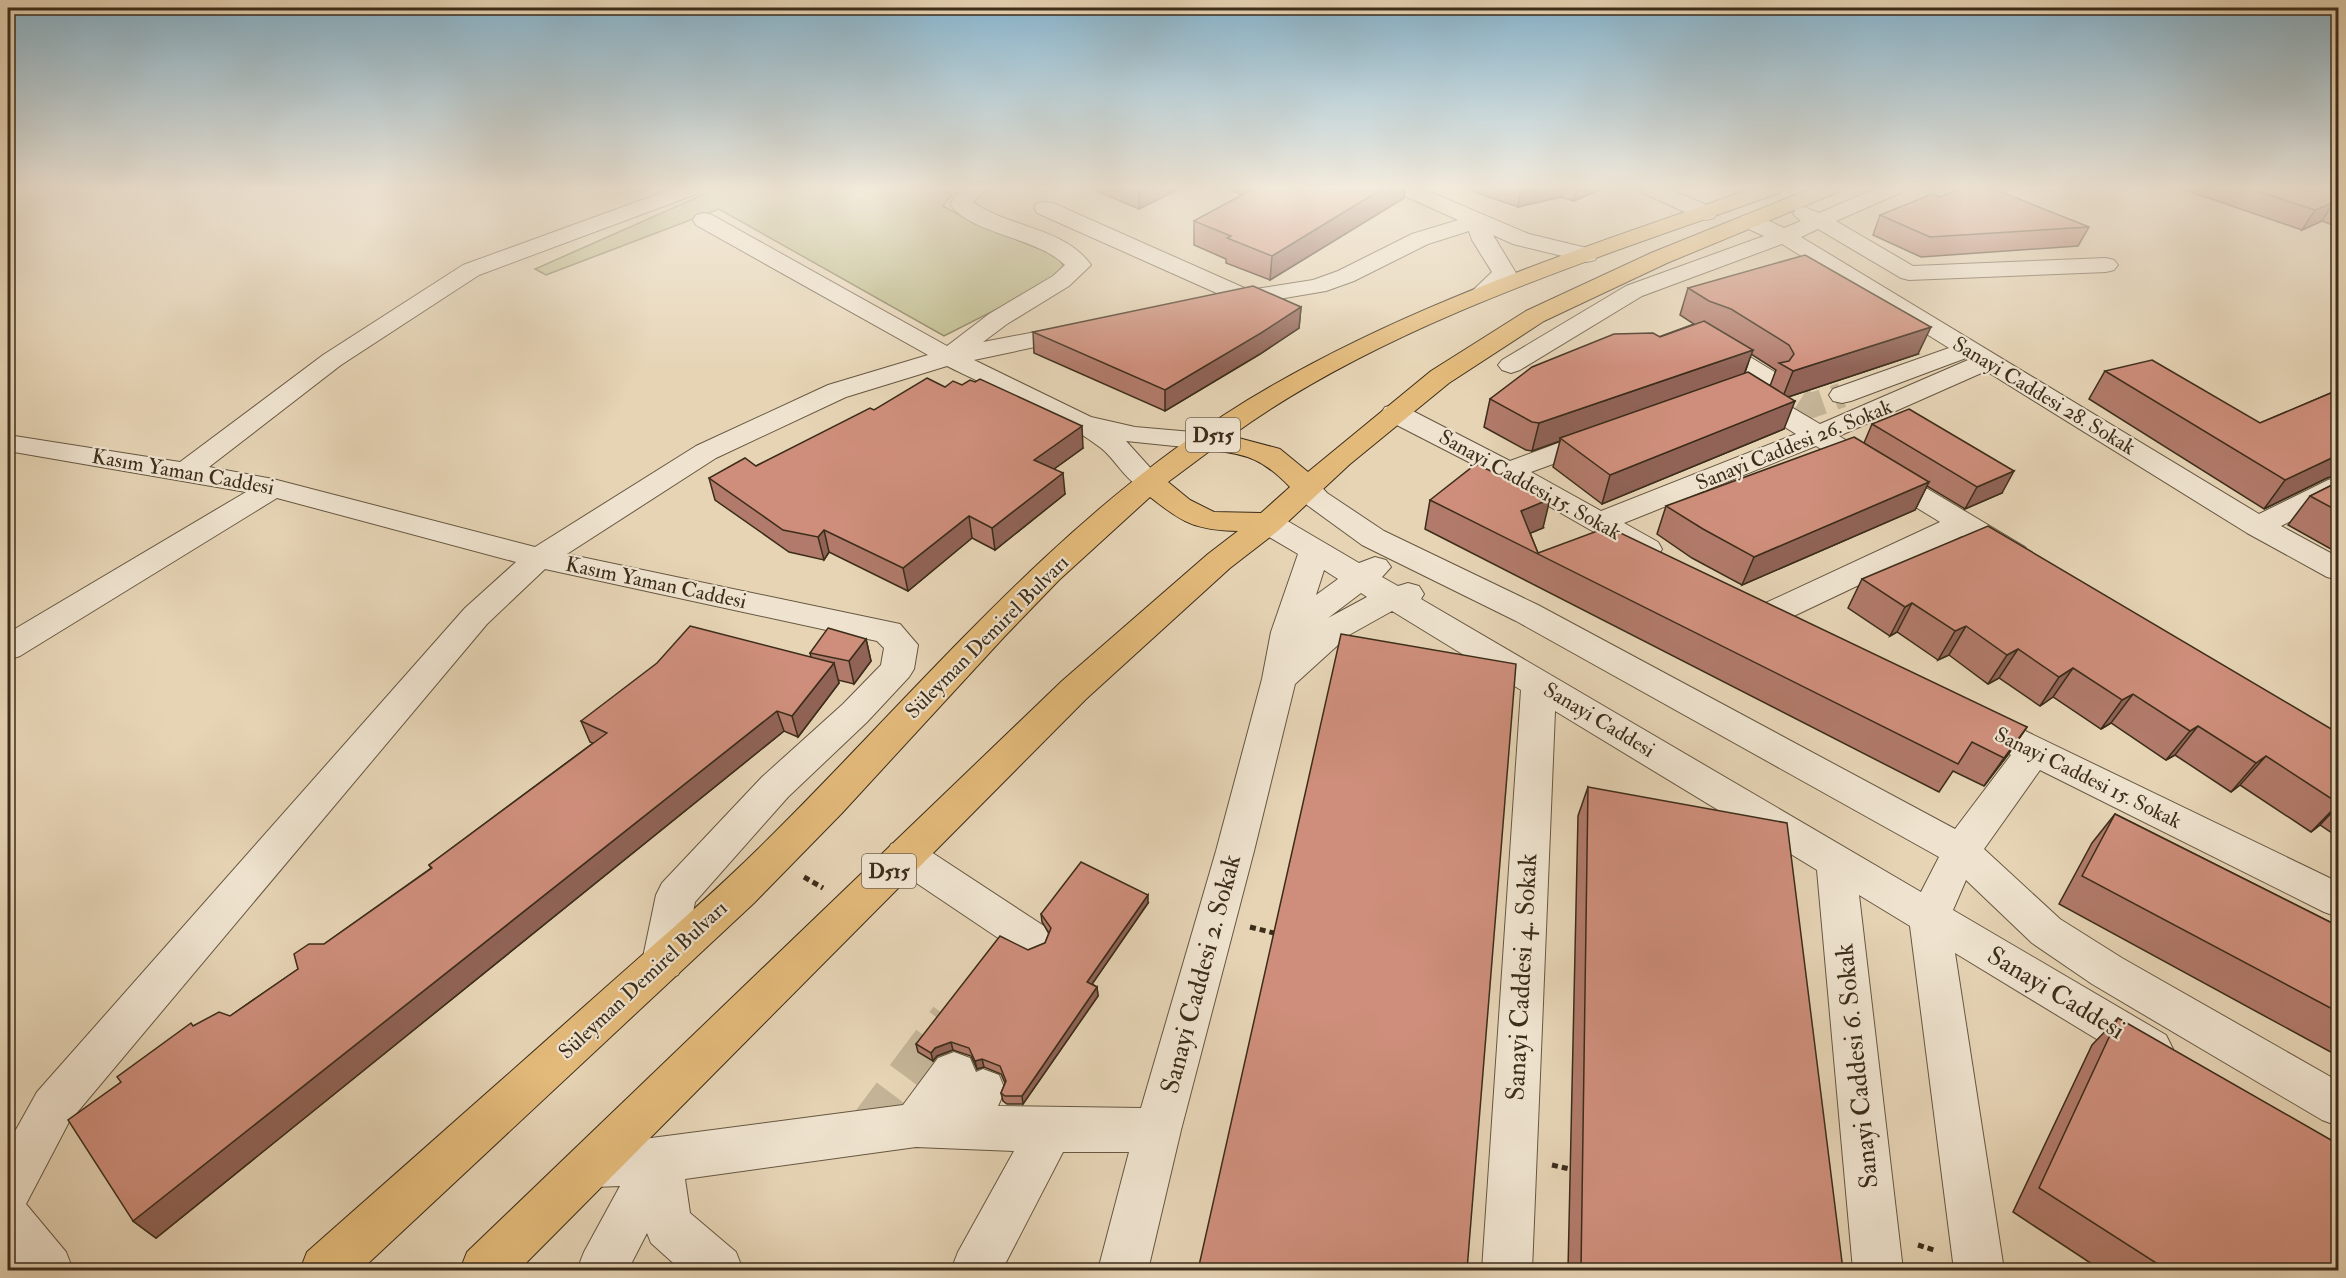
<svg xmlns="http://www.w3.org/2000/svg" width="2346" height="1278" viewBox="0 0 2346 1278" font-family="'IM FELL Double Pica',serif">
  <style>
    .green { fill: #bcbb89; stroke: #7c7452; stroke-width: 1.5 }
    .lines { fill: none; stroke-linecap: round; stroke-linejoin: round }
    .minor-tunnel-far1 { stroke: #c4b396; stroke-width: 25; stroke-dasharray: 25 12; stroke-linecap: butt }
    .minor-tunnel { stroke: #c4b396; stroke-width: 44; stroke-dasharray: 44 22; stroke-linecap: butt }
    .minor-casing { stroke: #665741; stroke-width: 2 }
    .highway-casing { stroke: #3c2d1a; stroke-width: 2 }
    .path { stroke: #3c2d1a; stroke-width: 5; stroke-dasharray: 6 4; stroke-linecap: butt }
    .minor { fill: #efe3cf; fill-rule: evenodd }
    .highway { fill: #e3ba7a; fill-rule: evenodd }
    .wall { fill: #b17a6a; stroke: #3c2d1a; stroke-width: 1.5; fill-rule: evenodd }
    .shaded-wall { fill: #906356; stroke: #3c2d1a; stroke-width: 1.5 }
    .building { fill: #ce8e7b; stroke: #3c2d1a; stroke-width: 1.5 }
    .labels { text-anchor: middle; dominant-baseline: central; stroke-width: 4.5; stroke-linejoin: round; paint-order: stroke }
    .shield { fill: #efe3cf; stroke: #726450; stroke-width: 1.5 }
    .shield-label { font-size: 20px; font-weight: bold; fill: #3c2d1a }
    .street-label { font-size: 21px; fill: #3c2d1a; stroke: #efe3cf }
    .near-street-label { font-size: 26px; fill: #3c2d1a; stroke: #efe3cf }
  </style>
  <rect width="100%" height="100%" fill="#e6d4b5"/>
  <filter id="stains"><feTurbulence type="fractalNoise" baseFrequency=".00333" numOctaves="4"/><feColorMatrix values="0 0 0 0 .2 0 0 0 0 .09 0 0 0 0 .02 0 0 0 .5 -.17"/></filter>
  <radialGradient id="worn" r=".72"><stop offset=".6" stop-color="#630" stop-opacity="0"/><stop offset="1" stop-color="#630" stop-opacity=".3"/></radialGradient>
  <polygon class="green" points="716,189 942,189 952,194 943,206 972,222 1059,257 1063,266 1048,283 944,336 719,209 546,275 535,269"/>
  <g class="lines">
    <polyline class="minor-tunnel-far1" points="1769,380 1810,406 1842,395"/>
    <polyline class="minor-tunnel" points="868,1131 951,1020"/>
    <g class="minor-casing">
      <g id="minor">
        <path d="M672 189H702L699 193 479 275 341 365 209 467 273 479 535 547 696 446 828 385 928 355 696 225 693 220 696 215 704 213 712 215 947 346 989 314 1053 276 1065 265C1035 236 972 235 950 204L960 189H986L973 202C1009 228 1064 227 1091 265L1069 286 1007 324 983 342 1078 324 1087 326 1090 331 1087 336 974 360 1091 417 1135 427 1204 433 1214 435 1218 441 1214 447 1204 449 1126 441 1164 483 1160 489C1132 496 1120 463 1101 448 1056 414 997 391 947 366L846 397 716 458 567 554 900 624 918 645 914 669 909 677 867 722 788 797 695 902 684 962 678 975 663 980 648 975 642 962 656 895 662 883 762 777 843 704 881 665 884 648 877 641 545 569 487 624 69 1122 26 1204 66 1252 73 1270H17L8 1259V1144L37 1092 465 608 516 562 277 498 20 656 8 660V633L246 492 8 451V435L180 462 323 355 463 265Z"/>
        <path d="M1395 189H1423L1529 234 1595 250 1598 255 1595 260 1587 262 1513 244 1493 235 1516 273C1506 287 1489 305 1472 300L1468 295 1492 272 1472 240 1469 231 1428 244 1354 281 1326 291 1226 308 1217 306 1214 301 1221 295 1037 213 1034 208 1037 203 1045 202 1053 203 1249 290 1313 280 1338 271 1412 234 1458 220 1398 193Z"/>
        <polygon points="1640,189 1668,189 1714,208 1717,213 1714,218 1706,220 1698,218 1643,193"/>
        <path d="M1875 189H1903L1900 193 1836 221 1913 266 2106 258 2114 260 2118 265 2114 270 2106 272 1909 280 1901 278 1818 229 1801 237 2259 514 2328 480 2338 477V497L2281 526 2338 557V580L2327 577 2247 533 1986 371 1839 436 2025 547 2029 554 2025 561C2002 567 1981 547 1962 536L1779 623 1768 626 1757 623 1752 615 1757 607 1940 522 1816 446 1624 523 1658 542 1662 549 1658 556 1647 559 1636 556 1498 477 1385 419 1381 413 1385 407 1395 405 1405 407 1510 461 1588 432 1598 430 1608 432 1612 438 1608 444 1531 472 1601 511 1796 434 1741 400 1737 394 1741 388 1750 386 1759 388 1820 424 1968 360 1966 358 1851 401 1842 403 1833 401 1829 395 1833 389 1949 348 1782 244 1642 296 1520 370 1511 373 1502 370 1498 365 1502 360 1626 286 1764 236 1742 226 1739 221 1742 216C1757 213 1771 222 1784 228L1801 221 1793 214 1796 209 1804 207 1819 213Z"/>
        <polygon points="1710,335 1719,338 1778,374 1782,380 1778,386 1769,388 1760,386 1701,348 1697,343 1701,338"/>
        <path d="M1307 479 1317 482 1327 493 1384 531 1538 605 1955 829 2011 755 1964 731 1958 722 1964 713 1976 709 1988 713 2338 882V917L2324 912 2040 770 1984 849 2060 919 2122 958 2338 1081V1126L2322 1120 2092 984 2032 943 1966 880 1953 910 2166 1035 2173 1049 2166 1063 2151 1069 2136 1063 1955 953 2004 1270H1954L1910 926 1859 895 1903 1270H1853L1817 870 1555 711 1532 1270H1482L1521 690 1392 611 1349 635 1295 684 1254 851 1181 1130 1148 1270H1098L1129 1152H1063L1002 1270H951L958 1252 1014 1151 916 1147 685 1179 690 1213 736 1252 743 1270H681L651 1243 647 1233 628 1270H577L584 1252 620 1186 594 1187 577 1180 571 1164 577 1148 594 1141 636 1140 903 1105 938 1058 954 1052 970 1058 976 1072 983 1069 999 1075 1005 1090 998 1106 1141 1108 1216 851 1262 679 1271 632 1298 554 1257 530 1253 523 1257 516 1268 514 1279 516 1359 563 1375 557 1386 560 1391 567 1382 577 1398 586 1408 583 1419 586 1424 594 1421 599 1921 892 1939 857 1516 621 1362 545 1307 505 1292 488 1297 482ZM1324 570 1338 579 1316 595ZM1361 593 1367 597 1328 618Z"/>
        <polygon points="905,839 919,844 1044,926 1050,938 1044,950 1030,956 1016,950 891,866 886,855 891,844"/>
      </g>
    </g>
    <g class="highway-casing">
      <path id="highway" d="M1751 189H1782L1779 193C1598 258 1388 322 1231 436L1280 449 1308 472 1431 371 1526 311 1651 253 1810 189H1839L1836 193 1667 263 1544 321 1449 383 1350 464 1279 530 1230 568 1086 699 519 1270H460L467 1252 1062 681 1208 554 1238 531C1195 530 1183 523 1150 497L1059 580 1004 637 842 813 754 903 361 1270H300L307 1252C401 1169 494 1087 587 1004 644 953 702 904 757 850 908 702 1045 531 1224 415 1385 311 1571 252 1751 189ZM1211 450C1248 454 1264 460 1290 487L1261 513 1214 512 1190 500 1168 482Z"/>
    </g>
    <g class="path">
      <polyline points="804,877 823,888"/>
      <polyline points="1250,927 1278,934"/>
      <polyline points="1552,1165 1574,1170"/>
      <polyline points="1918,1245 1934,1250"/>
    </g>
    <use href="#minor" class="minor"/>
    <use href="#highway" class="highway"/>
  </g>
  <g class="wall">
    <polygon points="1092,189 1179,189 1139,209"/>
    <polygon points="1228,189 1405,189 1404,198 1270,280 1226,263 1226,259 1194,245 1194,221 1242,195"/>
    <polygon points="1466,189 1601,189 1574,201 1561,197 1518,207"/>
    <polygon points="2182,189 2338,189 2338,227 2322,221 2302,230"/>
    <polygon points="1940,197 2089,227 2078,246 1921,257 1873,235 1880,215"/>
    <path d="M1688 288 1918 354 1788 397 1784 429 1602 504 1553 467 1560 441 1532 451 1526 450 1484 427 1490 399 1694 324 1680 315ZM1751 354 1776 370 1770 386 1745 373Z"/>
    <polygon points="1301,307 1299,328 1260,354 1165,411 1034,353 1033,332"/>
    <polygon points="2105,371 2260,423 2338,390 2338,475 2327,478 2264,509 2089,399"/>
    <polygon points="962,385 1083,448 1054,469 1065,494 995,550 972,538 908,591 829,552 824,560 789,552 715,500 709,478 756,466 874,410 945,387"/>
    <polygon points="1872,424 2002,493 1965,509 1927,486 1915,510 1742,585 1692,558 1657,534 1666,506 1864,443"/>
    <polygon points="2338,482 2338,553 2288,525 2310,496"/>
    <polygon points="1430,500 1543,528 1530,533 1538,553 2027,727 2007,756 1984,786 1953,771 1939,792 1425,529"/>
    <polygon points="1862,579 2338,733 2338,837 2320,825 2311,832 2240,785 2231,792 2175,755 2166,760 2111,723 2101,729 2053,697 2040,706 1999,678 1988,684 1949,655 1938,660 1897,632 1890,636 1848,608"/>
    <polygon points="866,639 871,661 854,684 838,680 839,683 798,737 784,731 156,1238 133,1221 121,1082 193,1026 230,1016 298,969 324,944 431,868 429,865 593,743 590,742 581,721 811,657 810,653"/>
    <polygon points="1588,787 1843,1270 1568,1270 1578,816"/>
    <polygon points="2115,814 2338,926 2338,1056 2059,904 2092,843"/>
    <polygon points="1148,903 1092,984 1097,987 1098,996 1023,1104 1007,1104 1003,1101 1001,1093 1005,1083 1001,1074 984,1067 977,1069 971,1056 953,1050 937,1056 933,1061 918,1052 916,1044 1028,950 1045,943 1049,933 1042,922 1041,914"/>
    <polygon points="2118,1018 2338,1270 2101,1270 2013,1212 2092,1045"/>
  </g>
  <g class="shaded-wall">
    <polygon points="1145,189 1179,189 1139,209 1139,192"/>
    <polygon points="1382,189 1405,189 1404,198 1270,280 1272,256"/>
    <polygon points="1521,189 1563,189 1561,197 1518,207"/>
    <polygon points="1577,189 1601,189 1574,201"/>
    <polygon points="2334,202 2322,221 2302,230 2315,210"/>
    <polygon points="1301,307 1299,328 1260,354 1165,411 1165,390"/>
    <polygon points="1931,327 1918,354 1782,399 1793,371"/>
    <polygon points="1753,350 1743,377 1560,438 1560,441 1532,451 1539,423"/>
    <polygon points="1795,401 1784,429 1602,504 1610,475"/>
    <polygon points="1082,426 1083,448 1036,482 1034,460"/>
    <polygon points="2338,455 2338,475 2327,478 2264,509 2285,480"/>
    <polygon points="2014,471 2002,493 1965,509 1977,487"/>
    <polygon points="1063,473 1065,494 995,550 992,528"/>
    <polygon points="1929,482 1915,510 1742,585 1754,557"/>
    <polygon points="1550,499 1543,528 1514,540 1521,511"/>
    <polygon points="969,516 972,538 908,591 903,568"/>
    <polygon points="824,530 829,552 824,560 818,537"/>
    <polygon points="1912,603 1897,632 1890,636 1905,607"/>
    <polygon points="1966,626 1949,655 1938,660 1955,631"/>
    <polygon points="866,639 871,661 854,684 849,661"/>
    <polygon points="2018,649 1999,678 1988,684 2007,655"/>
    <polygon points="834,663 839,683 798,737 792,716"/>
    <polygon points="2073,668 2053,697 2040,706 2059,677"/>
    <polygon points="2133,694 2111,723 2101,729 2122,700"/>
    <polygon points="777,711 784,731 156,1238 133,1221"/>
    <polygon points="2198,726 2175,755 2166,760 2190,731"/>
    <polygon points="2027,727 2007,756 1984,786 2004,758"/>
    <polygon points="2266,756 2240,785 2231,792 2256,763"/>
    <polygon points="2338,804 2338,806 2320,825 2311,832"/>
    <polygon points="1148,895 1148,903 1088,990 1087,982"/>
    <polygon points="1097,987 1098,996 1023,1104 1022,1096"/>
    <polygon points="951,1042 953,1050 937,1056 933,1061 931,1053 935,1048"/>
    <polygon points="982,1059 984,1067 977,1069 975,1061"/>
  </g>
  <g class="building">
    <polygon points="1131,189 1145,189 1139,192"/>
    <polygon points="1253,189 1382,189 1272,256 1227,238 1231,236 1194,221"/>
    <polygon points="1959,189 1994,189 2089,227 1930,237 1880,215 1932,194 1940,197"/>
    <polygon points="2251,189 2338,189 2338,203 2334,202 2315,210"/>
    <polygon points="1805,255 1931,327 1793,371 1779,363 1789,361 1794,354 1789,345 1731,309 1709,301 1688,288"/>
    <polygon points="1253,286 1301,307 1261,333 1165,390 1033,332"/>
    <polygon points="1704,321 1753,350 1539,423 1532,422 1490,399 1532,367 1614,334 1653,333 1660,337"/>
    <polygon points="2152,360 2260,423 2338,390 2338,455 2285,480 2105,371"/>
    <polygon points="1748,372 1795,401 1610,475 1560,438"/>
    <polygon points="927,378 945,387 953,381 962,385 970,380 975,382 980,379 1082,426 1034,460 1063,473 992,528 969,516 903,568 824,530 818,537 783,530 709,478 745,458 756,466 870,408 874,410"/>
    <polygon points="1909,409 2014,471 1977,487 1872,424"/>
    <polygon points="1854,437 1929,482 1754,557 1703,529 1666,506"/>
    <polygon points="1476,464 1550,499 1521,511 1538,553 1608,527 2027,727 2004,758 1972,742 1958,764 1430,500"/>
    <polygon points="2338,482 2338,511 2310,496"/>
    <polygon points="1988,526 2338,733 2338,803 2266,756 2256,763 2198,726 2190,731 2133,694 2122,700 2073,668 2059,677 2018,649 2007,655 1966,626 1955,631 1912,603 1905,607 1862,579"/>
    <polygon points="690,626 834,663 792,716 777,711 133,1221 68,1120 121,1082 117,1077 191,1023 193,1026 219,1012 230,1016 298,969 294,954 309,944 324,944 432,868 429,865 607,733 581,721 657,663"/>
    <polygon points="828,628 866,639 849,661 810,653"/>
    <polygon points="1341,634 1516,664 1467,1270 1198,1270"/>
    <polygon points="1588,787 1787,823 1843,1270 1581,1270"/>
    <polygon points="2115,814 2338,926 2338,1012 2082,876"/>
    <polygon points="1081,862 1148,895 1087,982 1097,987 1022,1096 1005,1096 1001,1093 1006,1081 1000,1066 982,1059 975,1061 969,1048 951,1042 935,1048 931,1053 916,1044 1000,936 1028,950 1045,943 1051,928 1041,914"/>
    <polygon points="2118,1018 2338,1144 2338,1270 2167,1270 2039,1188"/>
  </g>
  <linearGradient id="sky" x2="0" y2="1"><stop stop-color="#87b6d0"/><stop offset="0.51" stop-color="#f4ecde"/><stop offset="1" stop-color="#f4ecde" stop-opacity="0"/></linearGradient>
  <rect width="2346" height="368" fill="url(#sky)"/>
  <g class="labels">
    <g class="shield">
      <rect x="1186" y="418" width="54" height="34" rx="4.5"/>
      <rect x="862" y="854" width="54" height="34" rx="4.5"/>
    </g>
    <g class="shield-label">
      <text x="1213" y="435">D515</text>
      <text x="889" y="871">D515</text>
    </g>
    <g class="street-label">
      <text transform="translate(2044 396) rotate(31)">Sanayi Caddesi 28. Sokak</text>
      <text transform="translate(1794 445) rotate(-22)">Sanayi Caddesi 26. Sokak</text>
      <text transform="translate(183 472) rotate(10)">Kasım Yaman Caddesi</text>
      <text transform="translate(1530 485) rotate(29)">Sanayi Caddesi 15. Sokak</text>
      <text transform="translate(656 583) rotate(12)">Kasım Yaman Caddesi</text>
      <text transform="translate(987 637) rotate(-45)">Süleyman Demirel Bulvarı</text>
      <text transform="translate(1599 720) rotate(31)">Sanayi Caddesi</text>
      <text transform="translate(2088 778) rotate(26)">Sanayi Caddesi 15. Sokak</text>
      <text transform="translate(643 980) rotate(-43)">Süleyman Demirel Bulvarı</text>
    </g>
    <g class="near-street-label">
      <text transform="translate(1201 974) rotate(-75)">Sanayi Caddesi 2. Sokak</text>
      <text transform="translate(1522 977) rotate(-87)">Sanayi Caddesi 4. Sokak</text>
      <text transform="translate(2056 993) rotate(31)">Sanayi Caddesi</text>
      <text transform="translate(1857 1066) rotate(-96)">Sanayi Caddesi 6. Sokak</text>
    </g>
  </g>
  <rect width="2346" height="1278" fill="none" stroke="#e6d4b5" stroke-width="30"/>
  <rect x="9" y="9" width="2328" height="1260" fill="none" stroke="#3c2d1a" stroke-width="3"/>
  <rect x="15" y="15" width="2316" height="1248" fill="none" stroke="#3c2d1a" stroke-width="1.5"/>
  <rect width="100%" height="100%" filter="url(#stains)"/>
  <rect width="100%" height="100%" fill="url(#worn)"/>
</svg>
